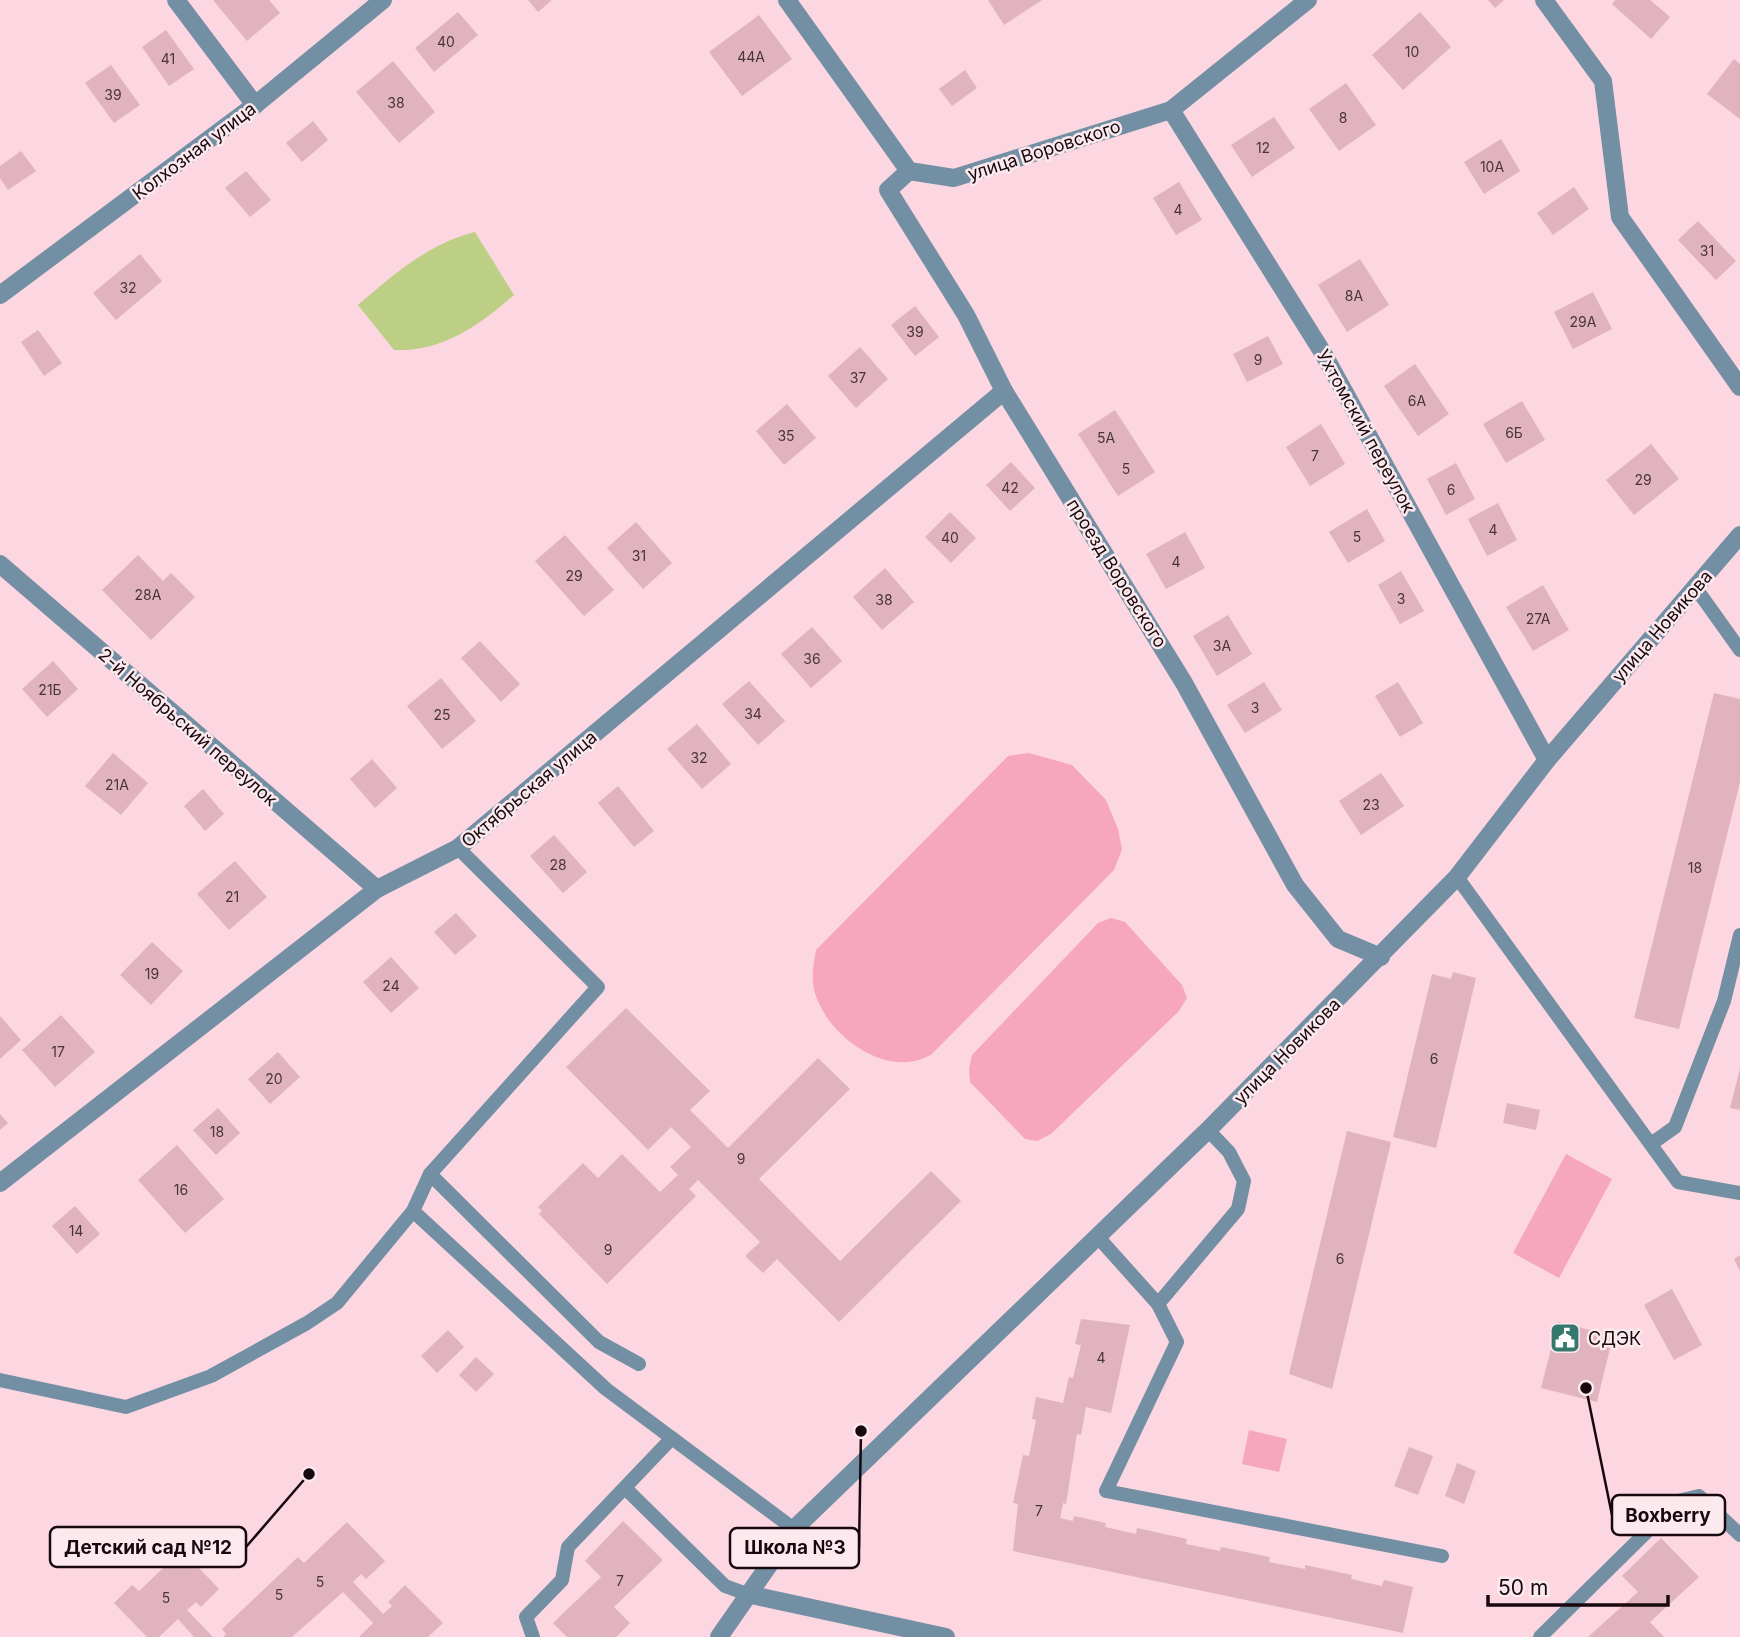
<svg xmlns="http://www.w3.org/2000/svg" width="1740" height="1637" viewBox="0 0 1740 1637" font-family="Inter,sans-serif">
  <style>
    .green { fill: #f6a7be }
    .water { fill: #bccf85 }
    .building { fill: #e0b3bf }
    .lines { fill: none; stroke-linecap: round; stroke-linejoin: round }
    .service { stroke: #738fa4; stroke-width: 14 }
    .minor { stroke: #738fa4; stroke-width: 18 }
    .labels { text-anchor: middle; dominant-baseline: central; stroke-width: 5; stroke-linejoin: round; paint-order: stroke }
    .number-label { font-size: 14px; fill: #49343a }
    .street-label { font-size: 18px; fill: #17090d; stroke: #fce9ee }
    .poi-label { font-size: 18px; fill: #17090d; stroke: #fce9ee; text-anchor: start }
    .leader { fill: none; stroke: #17090d; stroke-width: 2.5 }
    .callout-dot { fill: #17090d; stroke: #fce9ee; stroke-width: 2.5 }
    .callout { fill: #fce9ee; stroke: #17090d; stroke-width: 2.5 }
    .callout-label { font-size: 19px; text-anchor: middle; font-weight: bold; fill: #17090d }
  </style>
  <rect width="100%" height="100%" fill="#fcd6e0"/>
  <g class="green">
    <path d="M1029 753 1072 765 1106 800 1118 829 1122 849 1114 870 932 1054C890 1080 833 1040 817 999 810 982 813 967 816 950L1008 756Z"/>
    <polygon points="1111,918 1125,922 1182,985 1187,998 1179,1011 1051,1134 1037,1141 1025,1139 970,1082 969,1069 972,1055 1098,923"/>
    <polygon points="1566,1154 1612,1179 1559,1278 1513,1253"/>
    <polygon points="1249,1430 1287,1439 1279,1472 1242,1464"/>
  </g>
  <path class="water" d="M475 232 514 295C479 325 443 352 394 350L358 305C394 274 428 244 475 232Z"/>
  <g class="building">
    <polygon points="213,0 269,0 280,13 247,41"/>
    <polygon points="528,0 552,0 538,12"/>
    <polygon points="988,0 1042,0 1004,25"/>
    <polygon points="1488,0 1504,0 1495,8"/>
    <polygon points="1615,0 1650,0 1670,17 1651,39 1612,4"/>
    <polygon points="458,12 478,35 434,72 415,48"/>
    <polygon points="1420,12 1451,47 1403,90 1372,55"/>
    <polygon points="759,15 792,59 742,96 709,52"/>
    <polygon points="166,30 194,69 169,86 142,47"/>
    <polygon points="1734,59 1740,64 1740,119 1707,94"/>
    <polygon points="393,61 435,112 399,143 356,92"/>
    <polygon points="111,65 140,105 114,123 85,83"/>
    <polygon points="965,70 977,88 952,106 939,89"/>
    <polygon points="1346,83 1376,125 1339,151 1309,109"/>
    <polygon points="1274,117 1295,148 1252,177 1231,145"/>
    <polygon points="313,121 328,140 302,162 286,143"/>
    <polygon points="1501,139 1520,171 1484,194 1464,162"/>
    <polygon points="21,151 36,171 8,190 0,178 0,166"/>
    <polygon points="246,171 271,200 250,217 225,188"/>
    <polygon points="1179,182 1202,220 1176,235 1153,198"/>
    <polygon points="1574,187 1589,209 1553,235 1537,213"/>
    <polygon points="1698,221 1736,261 1716,280 1678,240"/>
    <polygon points="140,254 162,281 116,320 93,293"/>
    <polygon points="1360,259 1389,305 1347,332 1318,285"/>
    <polygon points="1593,292 1612,329 1573,349 1554,312"/>
    <polygon points="915,306 939,337 915,356 891,325"/>
    <polygon points="38,330 62,363 44,376 21,342"/>
    <polygon points="1268,336 1283,364 1247,382 1233,354"/>
    <polygon points="860,347 888,379 856,408 828,376"/>
    <polygon points="1415,364 1449,414 1418,436 1384,386"/>
    <polygon points="1522,401 1545,440 1506,463 1483,424"/>
    <polygon points="787,404 816,438 784,465 756,431"/>
    <polygon points="1115,410 1155,472 1118,496 1078,434"/>
    <polygon points="1321,424 1345,464 1310,486 1286,447"/>
    <polygon points="1651,444 1679,479 1634,515 1606,480"/>
    <polygon points="1011,462 1035,488 1010,511 986,485"/>
    <polygon points="1456,463 1475,499 1446,515 1427,479"/>
    <polygon points="1498,503 1517,540 1487,556 1468,519"/>
    <polygon points="1367,509 1385,541 1348,563 1329,532"/>
    <polygon points="950,512 976,538 951,563 925,537"/>
    <polygon points="636,522 672,563 643,589 607,548"/>
    <polygon points="1185,532 1205,568 1166,589 1146,554"/>
    <polygon points="565,535 614,590 584,616 535,561"/>
    <polygon points="138,555 163,581 171,573 195,597 151,640 102,590"/>
    <polygon points="885,568 914,602 882,630 853,597"/>
    <polygon points="1401,571 1424,611 1400,624 1378,585"/>
    <polygon points="1543,585 1569,630 1533,651 1506,607"/>
    <polygon points="1228,615 1252,654 1217,676 1193,636"/>
    <polygon points="812,627 842,661 811,688 781,654"/>
    <polygon points="480,641 520,684 501,702 461,658"/>
    <polygon points="53,661 78,689 47,717 22,689"/>
    <polygon points="441,678 476,721 442,749 407,706"/>
    <polygon points="749,681 785,721 758,745 722,704"/>
    <polygon points="1264,682 1282,710 1245,733 1227,705"/>
    <polygon points="1398,682 1423,723 1400,737 1375,696"/>
    <polygon points="1714,693 1740,699 1740,782 1679,1029 1634,1018"/>
    <polygon points="697,724 731,764 702,789 667,749"/>
    <polygon points="113,753 148,783 121,815 85,786"/>
    <polygon points="372,759 397,788 375,808 350,779"/>
    <polygon points="1381,773 1404,806 1361,835 1339,801"/>
    <polygon points="618,786 654,831 634,847 598,803"/>
    <polygon points="203,789 224,814 205,831 184,806"/>
    <polygon points="554,835 587,872 563,893 530,856"/>
    <polygon points="235,861 267,897 229,930 197,894"/>
    <polygon points="456,913 477,936 455,955 434,932"/>
    <polygon points="152,942 183,971 151,1005 120,975"/>
    <polygon points="391,957 419,988 391,1013 363,982"/>
    <polygon points="1453,972 1476,978 1436,1148 1393,1137 1432,974 1451,979"/>
    <polygon points="626,1008 710,1091 690,1110 728,1148 818,1058 850,1089 759,1179 840,1261 931,1171 961,1201 839,1322 777,1259 763,1273 745,1256 760,1242 698,1180 689,1189 696,1196 607,1284 539,1214 542,1211 538,1207 583,1163 598,1178 622,1154 660,1192 678,1175 670,1167 691,1147 671,1127 648,1150 566,1067"/>
    <polygon points="61,1015 95,1052 55,1087 22,1050"/>
    <polygon points="0,1016 21,1040 0,1059"/>
    <polygon points="278,1052 300,1077 270,1104 248,1079"/>
    <polygon points="1740,1069 1740,1110 1730,1108"/>
    <polygon points="1507,1103 1540,1110 1536,1130 1503,1123"/>
    <polygon points="218,1108 240,1133 216,1155 193,1130"/>
    <polygon points="0,1114 8,1123 0,1130"/>
    <polygon points="1347,1131 1391,1142 1332,1389 1289,1374"/>
    <polygon points="177,1145 224,1199 185,1233 138,1180"/>
    <polygon points="75,1206 100,1234 77,1254 52,1226"/>
    <polygon points="1740,1255 1740,1271 1734,1259"/>
    <polygon points="1672,1289 1702,1345 1674,1360 1644,1305"/>
    <polygon points="1081,1319 1130,1325 1111,1413 1086,1407 1081,1435 1077,1434 1066,1504 1063,1503 1060,1518 1073,1521 1074,1516 1106,1523 1105,1527 1136,1534 1137,1528 1187,1539 1186,1544 1220,1551 1221,1547 1270,1557 1269,1562 1305,1569 1305,1565 1352,1575 1351,1579 1382,1586 1384,1580 1413,1587 1403,1633 1013,1551 1018,1504 1013,1503 1023,1455 1029,1456 1036,1420 1032,1419 1036,1397 1063,1403 1069,1377 1073,1378 1081,1345 1075,1344"/>
    <polygon points="1558,1322 1613,1336 1597,1402 1541,1388"/>
    <polygon points="448,1330 464,1347 437,1373 421,1356"/>
    <polygon points="476,1357 494,1374 476,1392 459,1375"/>
    <polygon points="1409,1447 1433,1456 1418,1495 1394,1486"/>
    <polygon points="1457,1463 1476,1471 1464,1504 1445,1496"/>
    <polygon points="623,1521 663,1560 614,1607 630,1623 616,1637 567,1637 553,1623 601,1577 585,1561"/>
    <polygon points="347,1522 385,1561 366,1579 361,1574 353,1582 383,1614 392,1606 388,1602 405,1585 443,1623 428,1637 359,1637 373,1623 343,1592 292,1637 223,1637 226,1634 222,1629 298,1557 304,1563"/>
    <polygon points="1661,1538 1699,1577 1650,1622 1664,1637 1588,1637 1638,1592 1622,1576"/>
    <polygon points="182,1550 219,1589 201,1607 196,1602 187,1610 213,1637 194,1637 178,1619 159,1637 147,1637 114,1603 132,1585 139,1591"/>
  </g>
  <g class="lines">
    <g class="service">
      <polyline points="1695,587 1740,650"/>
      <polyline points="1457,877 1678,1182 1740,1193"/>
      <polyline points="1208,1130 1229,1152 1244,1181 1238,1209 1158,1304 1177,1342 1106,1491 1442,1556"/>
      <polyline points="1651,1144 1675,1127 1724,1001 1740,935"/>
      <polyline points="430,1174 599,1342 639,1364"/>
      <polyline points="413,1211 606,1389 794,1529"/>
      <polyline points="1097,1236 1158,1304"/>
      <polyline points="0,1380 126,1407 211,1376 307,1323 337,1303 413,1211 430,1174 598,987 458,848"/>
      <polyline points="625,1488 725,1586 747,1594"/>
      <polyline points="533,1637 526,1617 562,1580 568,1547 672,1438"/>
      <polyline points="1540,1637 1678,1501 1699,1496 1740,1535"/>
    </g>
    <g class="minor">
      <polyline points="176,0 255,105"/>
      <polyline points="787,0 909,171 954,178 1171,110 1308,0"/>
      <polyline points="1544,0 1603,81 1620,217 1740,387"/>
      <polyline points="1171,110 1323,353 1547,760"/>
      <polyline points="909,171 888,190 966,315 1004,391 1184,683 1295,885 1338,939 1381,957"/>
      <polyline points="0,295 255,105 383,0"/>
      <polyline points="0,564 377,889"/>
      <polyline points="0,1183 377,889 458,848 1004,391"/>
      <polyline points="747,1594 946,1637"/>
      <polyline points="719,1637 794,1529 1208,1130 1457,877 1547,760 1740,535"/>
    </g>
  </g>
  <defs>
    <g id="civic-square" transform="scale(1.575)"><rect x="-9" y="-9" width="18" height="18" rx="4" fill="#35796e" stroke="#fce9ee"/><path d="M-.6-6.5H3V-4.5H.6V-3L4-1V1h2V6H-6V1h2V-1L-.6-3ZM-1.2 2.5V6h2.4V2.5Z" fill="#fff"/></g>
  </defs>
  <g fill-rule="evenodd">
    <use href="#civic-square" x="1565" y="1338"/>
  </g>
  <g class="labels">
    <g class="number-label">
      <text x="446" y="41">40</text>
      <text x="1412" y="51">10</text>
      <text x="751" y="56">44А</text>
      <text x="168" y="58">41</text>
      <text x="113" y="94">39</text>
      <text x="396" y="102">38</text>
      <text x="1343" y="117">8</text>
      <text x="1263" y="147">12</text>
      <text x="1492" y="166">10А</text>
      <text x="1178" y="209">4</text>
      <text x="1707" y="250">31</text>
      <text x="128" y="287">32</text>
      <text x="1354" y="295">8А</text>
      <text x="1583" y="321">29А</text>
      <text x="915" y="331">39</text>
      <text x="1258" y="359">9</text>
      <text x="858" y="377">37</text>
      <text x="1417" y="400">6А</text>
      <text x="1514" y="432">6Б</text>
      <text x="786" y="435">35</text>
      <text x="1106" y="437">5А</text>
      <text x="1315" y="455">7</text>
      <text x="1126" y="468">5</text>
      <text x="1643" y="479">29</text>
      <text x="1010" y="487">42</text>
      <text x="1451" y="489">6</text>
      <text x="1493" y="529">4</text>
      <text x="1357" y="536">5</text>
      <text x="950" y="537">40</text>
      <text x="639" y="555">31</text>
      <text x="1176" y="561">4</text>
      <text x="574" y="575">29</text>
      <text x="148" y="594">28А</text>
      <text x="1401" y="598">3</text>
      <text x="884" y="599">38</text>
      <text x="1538" y="618">27А</text>
      <text x="1222" y="645">3А</text>
      <text x="812" y="658">36</text>
      <text x="50" y="689">21Б</text>
      <text x="1255" y="707">3</text>
      <text x="753" y="713">34</text>
      <text x="442" y="714">25</text>
      <text x="699" y="757">32</text>
      <text x="117" y="784">21А</text>
      <text x="1371" y="804">23</text>
      <text x="558" y="864">28</text>
      <text x="1695" y="867">18</text>
      <text x="232" y="896">21</text>
      <text x="152" y="973">19</text>
      <text x="391" y="985">24</text>
      <text x="58" y="1051">17</text>
      <text x="1434" y="1058">6</text>
      <text x="274" y="1078">20</text>
      <text x="217" y="1131">18</text>
      <text x="741" y="1158">9</text>
      <text x="181" y="1189">16</text>
      <text x="76" y="1230">14</text>
      <text x="608" y="1249">9</text>
      <text x="1340" y="1258">6</text>
      <text x="1101" y="1357">4</text>
      <text x="1039" y="1510">7</text>
      <text x="620" y="1580">7</text>
      <text x="320" y="1581">5</text>
      <text x="279" y="1594">5</text>
      <text x="166" y="1597">5</text>
    </g>
    <g class="street-label">
      <text transform="translate(1044 150) rotate(-18)">улица Воровского</text>
      <text transform="translate(194 151) rotate(-37)">Колхозная улица</text>
      <text transform="translate(1366 431) rotate(61)">Ухтомский переулок</text>
      <text transform="translate(1117 573) rotate(58)">проезд Воровского</text>
      <text transform="translate(1662 626) rotate(-49)">улица Новикова</text>
      <text transform="translate(188 727) rotate(41)">2-й Ноябрьский переулок</text>
      <text transform="translate(529 789) rotate(-40)">Октябрьская улица</text>
      <text transform="translate(1287 1051) rotate(-45)">улица Новикова</text>
    </g>
    <g class="poi-label">
      <text x="1588" y="1338">СДЭК</text>
    </g>
  </g>
  <path class="leader" d="M1586 1388L1612 1515M309 1474L246 1547M861 1431L859 1548"/>
  <g class="callout-dot">
    <circle cx="1586" cy="1388" r="7"/>
    <circle cx="309" cy="1474" r="7"/>
    <circle cx="861" cy="1431" r="7"/>
  </g>
  <g class="callout">
    <rect x="1612" y="1495" width="113" height="40" rx="7"/>
    <rect x="50" y="1527" width="196" height="40" rx="7"/>
    <rect x="730" y="1528" width="129" height="40" rx="7"/>
  </g>
  <g class="callout-label">
    <text x="1668" y="1522">Boxberry</text>
    <text x="148" y="1554">Детский сад №12</text>
    <text x="795" y="1554">Школа №3</text>
  </g>
  <path d="M1488 1595v10h180v-10" fill="none" stroke="#17090d" stroke-width="3.5"/>
  <text x="1498" y="1595" font-size="21" fill="#17090d" stroke="#fce9ee" stroke-width="5" paint-order="stroke">50 m</text>
</svg>
